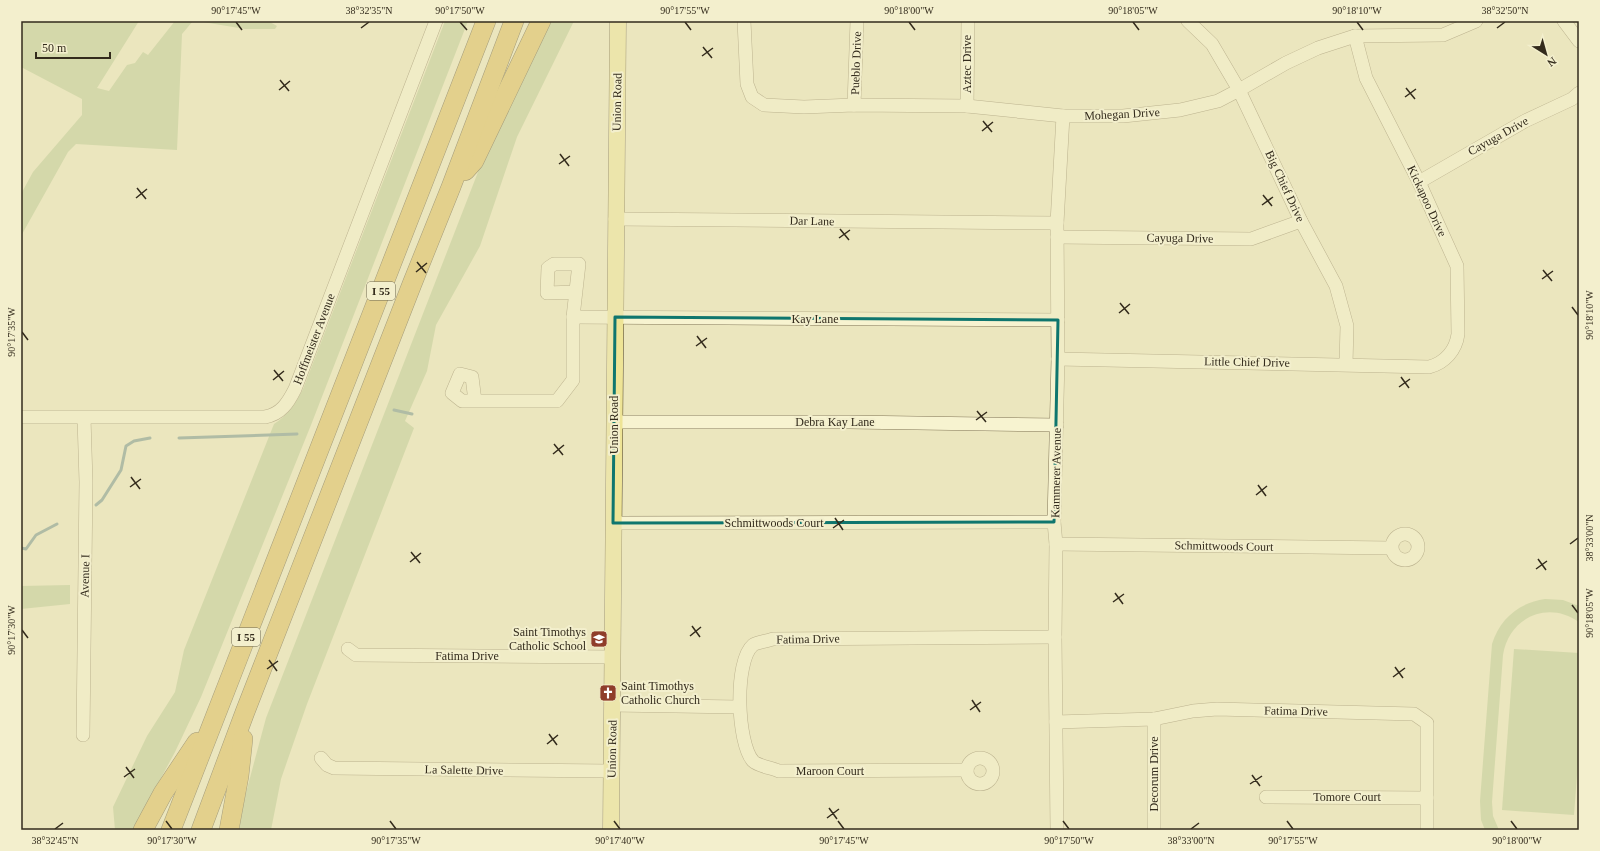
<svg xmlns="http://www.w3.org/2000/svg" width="1600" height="851" viewBox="0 0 1600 851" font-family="Georgia,serif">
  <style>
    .green { fill: #b8c893 }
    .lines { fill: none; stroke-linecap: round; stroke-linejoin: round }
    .stream { stroke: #698a88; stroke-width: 3 }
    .minor-casing { stroke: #837758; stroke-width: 14 }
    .major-casing { stroke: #50442c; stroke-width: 17 }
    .highway-casing { stroke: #50442c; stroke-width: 20 }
    .minor { stroke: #f7f3d0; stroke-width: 13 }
    .major { stroke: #eee496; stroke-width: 16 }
    .highway { stroke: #d9b750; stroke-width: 19 }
    .marked { fill: none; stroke: #0f766e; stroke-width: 3; stroke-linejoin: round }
    .ticks { fill: none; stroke: #332b1c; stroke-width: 1.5 }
    .labels { text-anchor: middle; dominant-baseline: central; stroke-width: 4; stroke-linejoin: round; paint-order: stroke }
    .shield { fill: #f3efcd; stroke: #6d6651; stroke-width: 1 }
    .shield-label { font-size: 11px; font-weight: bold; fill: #332b1c }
    .street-label { font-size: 12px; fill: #332b1c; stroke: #f3efcd }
    .poi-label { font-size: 12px; fill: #332b1c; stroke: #f3efcd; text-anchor: end }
    .neatline { fill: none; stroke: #332b1c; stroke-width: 1.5 }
    .ticks-label { font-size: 10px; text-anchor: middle; fill: #332b1c }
  </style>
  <rect width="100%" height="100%" fill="#ebe6be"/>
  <g class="green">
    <polygon points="21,21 139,21 97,88 109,91 127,65 135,63 143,52 148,55 175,21 193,21 182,34 177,150 76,144 68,152 21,236 21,194 33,172 82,115 82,99 21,67"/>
    <polygon points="197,21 268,21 277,26 275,29 245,29"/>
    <path d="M445 21H468L311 425 201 697 175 752 133 830H115L113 807 147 736 175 692 184 650 274 424C288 415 295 404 303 389Z"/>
    <polygon points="550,21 574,21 517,137 480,246 436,325 427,371 405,421 414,428 307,704 281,779 271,830 236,830 266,718 485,154"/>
    <polygon points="70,585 70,604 21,609 21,586"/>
    <path d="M1545 599 1563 600 1579 606V622C1548 600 1509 617 1503 655L1492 802 1493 816 1499 830H1485L1481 820 1480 801 1492 644C1500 619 1518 603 1545 599Z"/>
    <polygon points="1514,649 1579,653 1579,749 1574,815 1502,810"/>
  </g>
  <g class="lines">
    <g class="stream">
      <polyline points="394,410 412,414"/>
      <polyline points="179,438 297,434"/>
      <polyline points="96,505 102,500 121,470 126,446 134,441 150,438"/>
      <polyline points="21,548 26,549 36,535 57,524"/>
    </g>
    <g class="minor-casing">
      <g id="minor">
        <polyline points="744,21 747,84 752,97 764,105 804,107 854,105 967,106 1063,116 1123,116 1180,110 1218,101 1239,90 1286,63 1318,48 1355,36 1443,35 1476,21"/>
        <polyline points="1188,21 1212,44 1239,90 1301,221 1336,286 1347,326 1346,364"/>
        <polyline points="1564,21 1579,41"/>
        <polyline points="854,105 857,21"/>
        <polyline points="967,106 968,21"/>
        <polyline points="1419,182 1525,121 1572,99 1579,93"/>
        <polyline points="615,219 1057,223"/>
        <polyline points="1057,237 1251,239 1301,221"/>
        <polyline points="573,317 1058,320"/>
        <path d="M1058 359 1429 367C1445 363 1456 350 1458 334L1457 266 1419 182 1366 78 1355 36"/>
        <polyline points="475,401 472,377 460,374 452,393 462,401 557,401 573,380 573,317 579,264 554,264 548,268 547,293 576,292"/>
        <path d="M21 417H265C281 414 288 403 295 389L436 21"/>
        <polyline points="614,422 850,422 1057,425"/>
        <polyline points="613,523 1054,522"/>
        <circle cx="1405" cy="547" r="13"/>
        <polyline points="1056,544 1391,548"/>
        <polyline points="348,649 356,655 613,657"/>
        <polyline points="612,705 739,707"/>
        <polyline points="1154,719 1154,830"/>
        <polyline points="1056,722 1154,719 1193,711 1217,709 1414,714 1427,723 1427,830"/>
        <polyline points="83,735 86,482 84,418"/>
        <polyline points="321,758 327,765 334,768 611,771"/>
        <circle cx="980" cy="771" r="13"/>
        <path d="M967 770 779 771C772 768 758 766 753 761 737 743 734 661 753 645 757 642 768 641 773 639L1055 637"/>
        <polyline points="1266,797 1427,798"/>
        <polyline points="1057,830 1055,637 1056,544 1054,522 1058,359 1057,223 1063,116"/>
      </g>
    </g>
    <g class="major-casing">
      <polyline id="major" points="611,830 618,21"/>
    </g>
    <g class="highway-casing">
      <g id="highway">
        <polyline points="465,171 474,161 541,21"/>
        <polyline points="143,830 163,793 197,742"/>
        <polyline points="171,830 486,21"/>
        <polyline points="201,830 245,712 412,284 451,187 514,21"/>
        <polyline points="229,830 239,776 243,739"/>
      </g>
    </g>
    <use href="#minor" class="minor"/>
    <use href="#major" class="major"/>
    <use href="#highway" class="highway"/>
  </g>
  <path d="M0 0H1600V851H0ZM615 317 1058 320 1054 522 613 523Z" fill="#ebe6be" fill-opacity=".55" fill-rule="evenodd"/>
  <path class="marked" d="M615 317 1058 320 1054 522 613 523Z"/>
  <path class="ticks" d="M236 22 242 30M460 22 467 30M685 22 691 30M909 22 915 30M1133 22 1139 30M1357 22 1363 30M361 28 369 22M1497 28 1505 22M703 47 712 58M702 56 713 48M280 80 289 91M1406 88 1415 99M279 90 290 81M1405 97 1416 89M983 121 992 132M982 131 993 122M560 154 569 166M559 164 570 156M137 188 146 199M1263 195 1272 206M136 198 147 189M1262 205 1273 197M840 229 849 240M839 238 850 230M417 262 426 273M1543 270 1552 281M416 272 427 263M1542 279 1553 271M1120 303 1129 314M1572 307 1578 315M1119 313 1130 304M22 332 28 340M697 336 706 348M696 346 707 338M274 370 283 381M1401 377 1409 388M273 380 284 371M1399 387 1410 379M977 411 986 422M976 420 987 412M554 444 563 455M553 454 564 445M131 477 140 489M1258 485 1266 496M130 487 141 479M1256 495 1267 486M835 518 843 530M833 528 844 520M1570 544 1578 538M411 552 420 563M1538 559 1546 570M410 562 421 553M1536 569 1547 561M1115 593 1123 604M1113 602 1124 594M1572 605 1578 613M692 626 700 637M22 630 28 638M690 636 701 627M269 660 277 671M1395 667 1403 678M267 669 278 661M1393 677 1405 668M972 700 980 712M970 710 981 702M549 734 557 745M547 744 558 735M126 767 134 778M1252 775 1260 786M124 777 135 769M1250 784 1262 776M829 808 837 819M827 818 839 809M166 821 172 829M390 821 396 829M614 821 620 829M838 821 844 829M1063 821 1069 829M1287 821 1293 829M1511 821 1517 829M55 829 63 823M1191 829 1199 823"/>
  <defs>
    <g id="school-square" transform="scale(0.9)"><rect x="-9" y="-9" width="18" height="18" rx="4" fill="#8f3d2a" stroke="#f3efcd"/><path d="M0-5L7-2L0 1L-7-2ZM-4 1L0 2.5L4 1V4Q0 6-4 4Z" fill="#fff"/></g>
    <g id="church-square" transform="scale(0.9)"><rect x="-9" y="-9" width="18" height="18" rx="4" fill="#8f3d2a" stroke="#f3efcd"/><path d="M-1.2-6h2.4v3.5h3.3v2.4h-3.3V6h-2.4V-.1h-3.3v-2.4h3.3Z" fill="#fff"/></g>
  </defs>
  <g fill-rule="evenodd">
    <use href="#school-square" x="599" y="639"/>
    <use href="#church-square" x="608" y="693"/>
  </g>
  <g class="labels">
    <g class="shield">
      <rect x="367" y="282" width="28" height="18" rx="3"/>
      <rect x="232" y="628" width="28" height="18" rx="3"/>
    </g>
    <g class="shield-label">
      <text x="381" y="291">I 55</text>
      <text x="246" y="637">I 55</text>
    </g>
    <g class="street-label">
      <text transform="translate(856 63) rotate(-88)">Pueblo Drive</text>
      <text transform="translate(967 64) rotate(-90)">Aztec Drive</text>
      <text transform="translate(617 102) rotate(-89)">Union Road</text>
      <text transform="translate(1122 114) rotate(-3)">Mohegan Drive</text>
      <text transform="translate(1498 136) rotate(-29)">Cayuga Drive</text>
      <text transform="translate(1285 186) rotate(65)">Big Chief Drive</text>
      <text transform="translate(1427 201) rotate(65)">Kickapoo Drive</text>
      <text transform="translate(812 221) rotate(1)">Dar Lane</text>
      <text transform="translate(1180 238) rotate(1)">Cayuga Drive</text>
      <text x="815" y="319">Kay Lane</text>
      <text transform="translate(314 339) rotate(-69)">Hoffmeister Avenue</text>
      <text transform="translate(1247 362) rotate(1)">Little Chief Drive</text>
      <text x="835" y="422">Debra Kay Lane</text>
      <text transform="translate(614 425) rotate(-90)">Union Road</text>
      <text transform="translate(1056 473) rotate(-89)">Kammerer Avenue</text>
      <text x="774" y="523">Schmittwoods Court</text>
      <text transform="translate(1224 546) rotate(1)">Schmittwoods Court</text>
      <text transform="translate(85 576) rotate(-89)">Avenue I</text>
      <text transform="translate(808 639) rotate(-1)">Fatima Drive</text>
      <text x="467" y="656">Fatima Drive</text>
      <text transform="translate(1296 711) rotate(1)">Fatima Drive</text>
      <text transform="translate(612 749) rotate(-89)">Union Road</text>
      <text transform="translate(464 770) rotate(1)">La Salette Drive</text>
      <text x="830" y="771">Maroon Court</text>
      <text transform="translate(1154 774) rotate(-90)">Decorum Drive</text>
      <text x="1347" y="797">Tomore Court</text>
    </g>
    <g class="poi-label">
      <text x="586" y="632">Saint Timothys<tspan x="586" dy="14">Catholic School</tspan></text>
      <text x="621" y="686" text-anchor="start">Saint Timothys<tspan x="621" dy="14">Catholic Church</tspan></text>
    </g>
  </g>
  <rect width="1600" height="851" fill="none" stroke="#f3efcd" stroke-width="44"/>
  <g transform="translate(1546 54) rotate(143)" stroke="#f3efcd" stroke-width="3" paint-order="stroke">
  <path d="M0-3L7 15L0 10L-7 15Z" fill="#332b1c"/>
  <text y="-6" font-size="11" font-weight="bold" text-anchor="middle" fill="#332b1c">N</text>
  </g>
  <path d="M36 52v6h74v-6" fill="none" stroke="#332b1c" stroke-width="2"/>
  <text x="42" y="52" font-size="12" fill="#332b1c" stroke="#f3efcd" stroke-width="3" paint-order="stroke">50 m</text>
  <rect x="22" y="22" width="1556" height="807" class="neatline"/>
  <g class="ticks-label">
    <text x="236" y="14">90°17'45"W</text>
    <text x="369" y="14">38°32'35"N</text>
    <text x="460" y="14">90°17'50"W</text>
    <text x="685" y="14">90°17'55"W</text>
    <text x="909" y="14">90°18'00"W</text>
    <text x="1133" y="14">90°18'05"W</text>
    <text x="1357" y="14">90°18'10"W</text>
    <text x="1505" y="14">38°32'50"N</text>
    <text transform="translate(1589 315) rotate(-90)" y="4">90°18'10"W</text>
    <text transform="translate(11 332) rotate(-90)" y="4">90°17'35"W</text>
    <text transform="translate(1589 538) rotate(-90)" y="4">38°33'00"N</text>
    <text transform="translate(1589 613) rotate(-90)" y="4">90°18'05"W</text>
    <text transform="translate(11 630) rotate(-90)" y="4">90°17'30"W</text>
    <text x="55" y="844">38°32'45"N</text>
    <text x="172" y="844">90°17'30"W</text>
    <text x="396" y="844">90°17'35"W</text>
    <text x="620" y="844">90°17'40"W</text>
    <text x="844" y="844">90°17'45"W</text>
    <text x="1069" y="844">90°17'50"W</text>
    <text x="1191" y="844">38°33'00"N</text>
    <text x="1293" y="844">90°17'55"W</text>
    <text x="1517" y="844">90°18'00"W</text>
  </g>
</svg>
